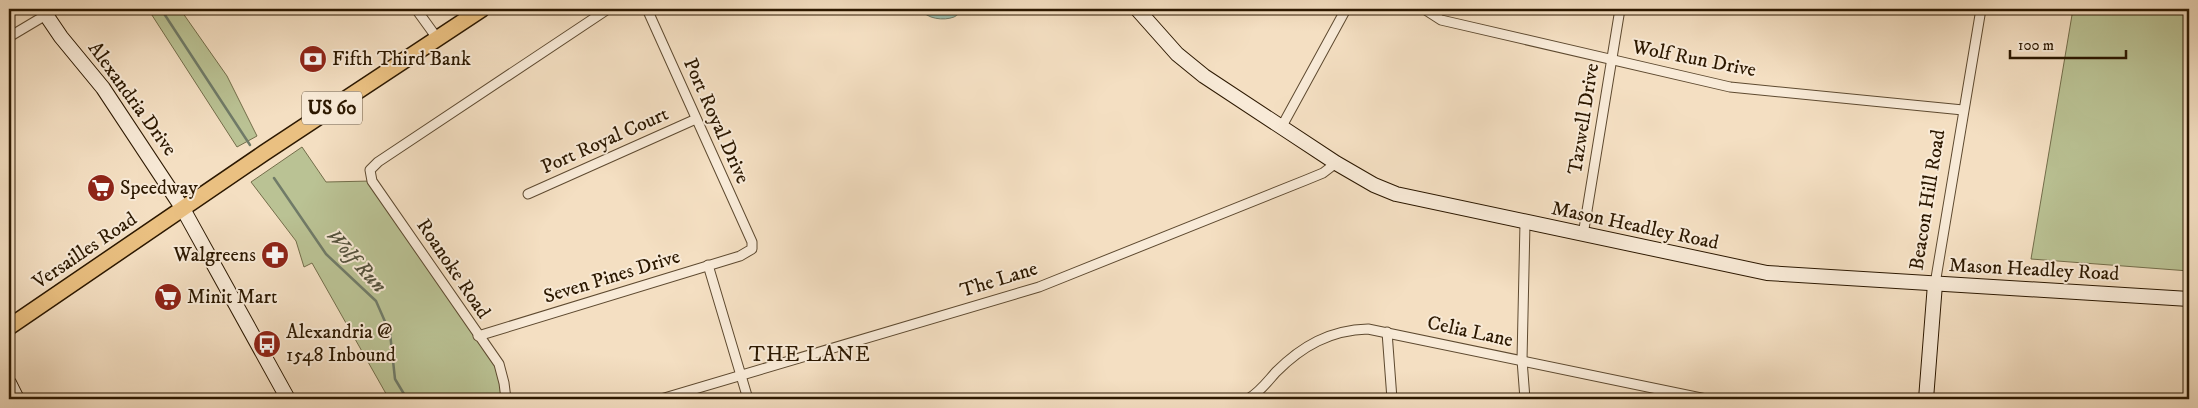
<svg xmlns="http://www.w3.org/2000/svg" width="2198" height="408" viewBox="0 0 2198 408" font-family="'IM FELL DW Pica',serif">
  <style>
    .green { fill: #bac294; stroke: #736d4a }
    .water { fill: #9dbdae; stroke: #707b68 }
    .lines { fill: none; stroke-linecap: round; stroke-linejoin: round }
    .stream { stroke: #707b68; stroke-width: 2.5 }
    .street-casing { stroke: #5e4a30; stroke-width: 11 }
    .secondary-casing { stroke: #2c1800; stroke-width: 16 }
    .primary-casing { stroke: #2c1800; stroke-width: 18 }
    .street { stroke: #f8ead7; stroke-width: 9 }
    .secondary { stroke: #f8ead7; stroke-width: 14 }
    .primary { stroke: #eac081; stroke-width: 15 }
    .labels { text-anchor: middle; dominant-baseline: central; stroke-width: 4; stroke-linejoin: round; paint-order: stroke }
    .shield { fill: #f8ead7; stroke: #695740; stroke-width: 1 }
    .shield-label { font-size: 19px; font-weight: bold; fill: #2c1800 }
    .poi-label { font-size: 20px; fill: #2c1800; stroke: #f8ead7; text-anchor: start }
    .street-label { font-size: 20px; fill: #2c1800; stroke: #f8ead7 }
    .water-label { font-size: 21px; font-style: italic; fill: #54523d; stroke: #f8ead7 }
    .neighbourhood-label { font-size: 21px; letter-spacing: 1px; fill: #2c1800; stroke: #f8ead7 }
  </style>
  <rect width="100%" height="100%" fill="#f4dfc2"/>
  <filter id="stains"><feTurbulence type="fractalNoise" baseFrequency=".004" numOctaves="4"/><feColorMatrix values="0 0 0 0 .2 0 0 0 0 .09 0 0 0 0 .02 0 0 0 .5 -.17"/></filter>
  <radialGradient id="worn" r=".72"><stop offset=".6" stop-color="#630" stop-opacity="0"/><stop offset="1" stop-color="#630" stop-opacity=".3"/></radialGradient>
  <g class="green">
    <polygon points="148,9 180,9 227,76 257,136 237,147"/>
    <polygon points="2073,9 2189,9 2189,271 2031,259"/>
    <polygon points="302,147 326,182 372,181 494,357 506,399 389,399 312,263 304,267 296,241 251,182"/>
  </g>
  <path class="water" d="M921 9H963C961 11 957 16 954 17 944 21 926 19 921 9Z"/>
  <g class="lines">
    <g class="stream">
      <polyline points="161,9 250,145"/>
      <polyline points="274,178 326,254 376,301 390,333 395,379 407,399"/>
    </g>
    <g class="street-casing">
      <g id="street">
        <polyline points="416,9 437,38"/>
        <polyline points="1424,9 1441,20 1730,87 1963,110"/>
        <polyline points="9,37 56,9"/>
        <polyline points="1282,126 1346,9"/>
        <polyline points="528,194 696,119"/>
        <polyline points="1525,223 1522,360 1525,399"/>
        <polyline points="1583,235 1620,9"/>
        <polyline points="708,265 748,399"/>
        <polyline points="1935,284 1981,9"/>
        <polyline points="1387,332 1392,399"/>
        <polyline points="478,336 740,256 752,249 752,242 647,9"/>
        <polyline points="506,399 504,383 499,364 372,181 370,170 378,162 608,9"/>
        <polyline points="661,399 1039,287 1306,180 1323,173 1336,163"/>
        <path d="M1248 399C1260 392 1267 382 1276 372 1302 346 1330 330 1368 329L1706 399"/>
      </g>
    </g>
    <g class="secondary-casing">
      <g id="secondary">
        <polyline points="42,9 61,37 103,88 183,209 288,399"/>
        <polyline points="1137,9 1177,54 1204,76 1336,163 1374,185 1396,194 1767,273 2189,299"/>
        <polyline points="9,383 17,399"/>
        <polyline points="1926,399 1935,284"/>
      </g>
    </g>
    <g class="primary-casing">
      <polyline id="primary" points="9,327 264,153 482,9"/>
    </g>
    <use href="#street" class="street"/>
    <use href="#secondary" class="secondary"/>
    <use href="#primary" class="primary"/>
  </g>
  <defs>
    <g id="bank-disc" transform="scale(1.4375)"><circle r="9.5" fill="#8f2418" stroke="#f8ead7"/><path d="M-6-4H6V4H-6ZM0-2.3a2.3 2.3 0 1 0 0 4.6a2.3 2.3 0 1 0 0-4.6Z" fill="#fff"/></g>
    <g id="supermarket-disc" transform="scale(1.4375)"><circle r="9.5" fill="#8f2418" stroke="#f8ead7"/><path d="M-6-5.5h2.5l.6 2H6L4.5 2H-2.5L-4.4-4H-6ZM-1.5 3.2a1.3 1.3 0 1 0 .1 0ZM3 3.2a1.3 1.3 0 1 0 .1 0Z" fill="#fff"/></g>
    <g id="pharmacy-disc" transform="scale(1.4375)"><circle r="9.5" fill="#8f2418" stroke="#f8ead7"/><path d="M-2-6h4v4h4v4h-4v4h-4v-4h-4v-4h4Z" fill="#fff"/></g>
    <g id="bus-disc" transform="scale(1.4375)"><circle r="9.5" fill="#8f2418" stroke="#f8ead7"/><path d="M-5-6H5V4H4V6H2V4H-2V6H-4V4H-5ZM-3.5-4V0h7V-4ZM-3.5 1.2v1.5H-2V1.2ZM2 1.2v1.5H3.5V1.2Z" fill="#fff"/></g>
  </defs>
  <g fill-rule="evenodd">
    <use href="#bank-disc" x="313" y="59"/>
    <use href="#supermarket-disc" x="101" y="188"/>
    <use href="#pharmacy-disc" x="275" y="255"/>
    <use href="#supermarket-disc" x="168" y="297"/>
    <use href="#bus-disc" x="267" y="344"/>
  </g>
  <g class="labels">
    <rect class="shield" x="302" y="91.5" width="60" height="33" rx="4"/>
    <g class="shield-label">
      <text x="332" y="108">US 60</text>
    </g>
    <g class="poi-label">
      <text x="332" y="59">Fifth Third Bank</text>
      <text x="120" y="188">Speedway</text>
      <text x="256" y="255" text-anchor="end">Walgreens</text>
      <text x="187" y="297">Minit Mart</text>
      <text x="286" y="332">Alexandria @<tspan x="286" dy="23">1548 Inbound</tspan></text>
    </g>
    <g class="street-label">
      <text transform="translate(1694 59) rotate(11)">Wolf Run Drive</text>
      <text transform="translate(132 99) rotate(54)">Alexandria Drive</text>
      <text transform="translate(1584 119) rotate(-81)">Tazwell Drive</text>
      <text transform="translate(716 121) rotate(66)">Port Royal Drive</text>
      <text transform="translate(605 141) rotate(-24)">Port Royal Court</text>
      <text transform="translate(1928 200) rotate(-81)">Beacon Hill Road</text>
      <text transform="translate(1635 226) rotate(12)">Mason Headley Road</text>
      <text transform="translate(85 251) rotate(-34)">Versailles Road</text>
      <text transform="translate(453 269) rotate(56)">Roanoke Road</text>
      <text transform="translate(2034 270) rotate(3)">Mason Headley Road</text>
      <text transform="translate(612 277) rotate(-17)">Seven Pines Drive</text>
      <text transform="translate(999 280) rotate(-17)">The Lane</text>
      <text transform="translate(1470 332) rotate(12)">Celia Lane</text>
    </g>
    <g class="water-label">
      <text transform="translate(356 261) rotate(48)">Wolf Run</text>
    </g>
    <g class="neighbourhood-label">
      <text x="810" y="355">THE LANE</text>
    </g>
  </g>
  <rect width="2198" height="408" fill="none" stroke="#f4dfc2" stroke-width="30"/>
  <rect x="10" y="10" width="2178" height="388" fill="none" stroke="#2c1800" stroke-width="2.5"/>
  <rect x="15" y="15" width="2168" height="378" fill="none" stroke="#2c1800"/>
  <path d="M2010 50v8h116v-8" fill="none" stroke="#2c1800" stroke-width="2.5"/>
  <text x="2018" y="50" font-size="15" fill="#2c1800" stroke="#f8ead7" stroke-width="4" paint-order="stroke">100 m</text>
  <rect width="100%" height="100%" filter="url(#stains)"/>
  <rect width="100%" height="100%" fill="url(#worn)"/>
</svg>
